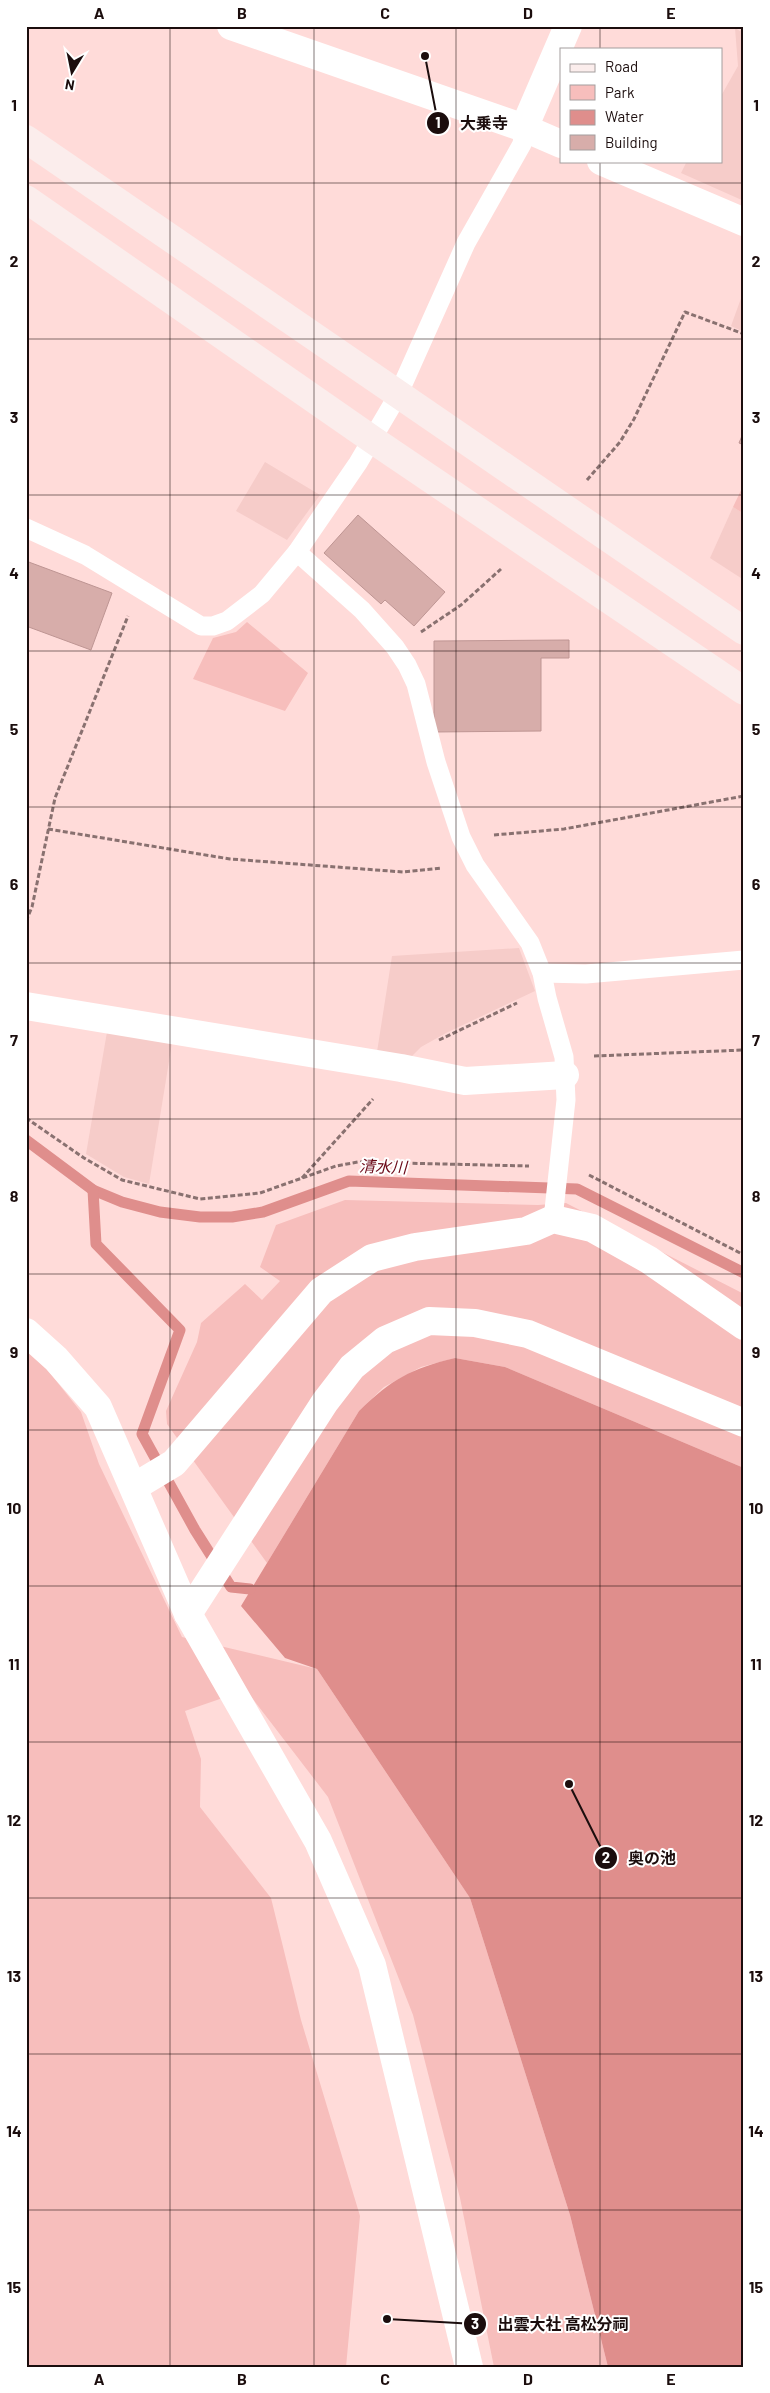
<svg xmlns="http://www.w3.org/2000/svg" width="770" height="2393" viewBox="0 0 770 2393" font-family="Barlow,'Noto Sans JP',sans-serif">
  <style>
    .built { fill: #f6ccc9 }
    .green { fill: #f7bebc }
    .water { fill: #df8e8c }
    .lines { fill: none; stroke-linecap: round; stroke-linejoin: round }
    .stream { stroke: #df8e8c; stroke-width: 11 }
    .building { fill: #d7adaa; stroke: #be9593 }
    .path { stroke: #897170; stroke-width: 3; stroke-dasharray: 5 2.5; stroke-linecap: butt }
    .lane { stroke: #fff; stroke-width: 19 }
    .street { stroke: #fff; stroke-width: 28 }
    .secondary { stroke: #fbedec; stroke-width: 28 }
    .grid { fill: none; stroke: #1b0d0d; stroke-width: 1; stroke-opacity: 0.55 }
    .labels { text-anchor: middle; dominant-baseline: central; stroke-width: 4; stroke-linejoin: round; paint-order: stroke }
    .water-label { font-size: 16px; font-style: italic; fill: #6a0716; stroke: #fff }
    .leader { fill: none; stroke: #1b0d0d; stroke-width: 2 }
    .callout-dot { fill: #1b0d0d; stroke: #fff; stroke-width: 2 }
    .mark-label { font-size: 15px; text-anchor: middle; font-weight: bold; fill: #fff }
    .callout-label { font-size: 16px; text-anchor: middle; font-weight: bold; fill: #1b0d0d; stroke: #fff; stroke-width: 4; stroke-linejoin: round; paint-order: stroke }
    .neatline { fill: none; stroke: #1b0d0d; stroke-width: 2 }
    .grid-label { font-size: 16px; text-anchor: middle; font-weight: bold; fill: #1b0d0d }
  </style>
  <rect width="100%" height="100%" fill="#ffdbd9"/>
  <g class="built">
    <polygon points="744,26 744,201 681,173 687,161 721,161 721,96 738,66 735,28 740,31"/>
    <polygon points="744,290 744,332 731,326"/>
    <polygon points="265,462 320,495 287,540 236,511"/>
    <polygon points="733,507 744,514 744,580 710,558"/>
    <polygon points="519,948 535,991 446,1033 421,1047 410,1058 377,1052 392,956"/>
    <polygon points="107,1032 172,1043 149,1184 124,1177 86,1154"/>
  </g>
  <g class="green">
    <polygon points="744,484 744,514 733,507"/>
    <polygon points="247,622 308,673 285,711 193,679 213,638 236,632"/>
    <polygon points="345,1200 538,1205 566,1203 744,1294 744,1468 505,1367 455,1358 421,1367 384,1387 359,1411 267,1563 167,1424 166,1411 197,1342 201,1323 245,1284 262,1300 280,1281 260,1267 276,1225"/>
    <polygon points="26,1349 42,1363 81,1412 99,1464 182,1637 317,1669 470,1898 570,2215 608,2367 494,2367 460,2198 413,2015 328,1797 246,1690 185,1711 201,1759 200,1807 271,1898 301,2020 360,2216 346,2367 26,2367"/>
  </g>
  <path class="water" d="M455 1358 505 1367 744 1468V2367H608L570 2215 470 1898 317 1669 285 1658 241 1606 359 1411C392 1379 410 1369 455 1358Z"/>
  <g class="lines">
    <g class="stream">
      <polyline points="26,1140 93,1190 122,1202 160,1212 200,1217 232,1217 263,1212 349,1181 577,1189 744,1273"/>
      <polyline points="93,1190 96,1244 180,1330 142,1434 195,1530 231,1587 250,1589"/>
    </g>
  </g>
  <g class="building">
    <polygon points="744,431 744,445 739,443"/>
    <polygon points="358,515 445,592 414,626 385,600 381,604 324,553"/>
    <polygon points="26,561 112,593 91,650 26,626"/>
    <polygon points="569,640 569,658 541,658 541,731 434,732 434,641"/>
  </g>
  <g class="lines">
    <g class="path">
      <polyline points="587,480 620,442 634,419 685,312 744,334"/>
      <polyline points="421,632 461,605 501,569"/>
      <polyline points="48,829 230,859 403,872 442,868"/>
      <polyline points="494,835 564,829 744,796"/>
      <polyline points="26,921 32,907 55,798 128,616"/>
      <polyline points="439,1040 517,1003"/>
      <polyline points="594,1056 744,1050"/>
      <polyline points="26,1118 84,1158 122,1180 200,1199 260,1193 336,1166 358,1162 529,1166"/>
      <polyline points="589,1175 744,1255"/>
      <polyline points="302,1178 373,1099"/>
    </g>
    <g class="lane">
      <polyline points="26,528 85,555 201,626 213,626 227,621 262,594 297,552 358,463 398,395 466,243 522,144 524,128"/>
      <polyline points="297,552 362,610 395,647 407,665 416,684 436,762 461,837 475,865 530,943 542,973 547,998 564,1057 566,1100 553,1219"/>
      <polyline points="542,973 586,974 744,960"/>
    </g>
    <g class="street">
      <polyline points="231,26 524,128 561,144"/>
      <polyline points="524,128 568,26"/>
      <polyline points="601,161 744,222"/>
      <polyline points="26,1006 401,1068 465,1081 565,1075"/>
      <polyline points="26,1332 56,1359 98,1407 188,1614 318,1841 372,1965 469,2367"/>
      <polyline points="134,1487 174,1463 321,1291 372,1258 415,1247 526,1231 553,1219 592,1228 649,1260 744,1326"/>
      <polyline points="188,1614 325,1402 352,1367 385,1340 429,1321 475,1323 528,1334 744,1423"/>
    </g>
    <g class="secondary">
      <polyline points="26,139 744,631"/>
      <polyline points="26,199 373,440 744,691"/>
    </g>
  </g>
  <path class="grid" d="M170 26V2367M314 26V2367M456 26V2367M600 26V49M600 161V2367M26 183H744M26 339H744M26 495H744M26 651H744M26 807H744M26 963H744M26 1119H744M26 1274H744M26 1430H744M26 1586H744M26 1742H744M26 1898H744M26 2054H744M26 2210H744"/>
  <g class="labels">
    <g class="water-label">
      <text transform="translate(383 1166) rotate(2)">清水川</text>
    </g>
  </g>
  <path class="leader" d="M425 56L438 123M569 1784L606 1858M387 2319L475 2324"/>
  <g class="callout-dot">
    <circle cx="425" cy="56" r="5"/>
    <circle cx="569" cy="1784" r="5"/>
    <circle cx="387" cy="2319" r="5"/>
    <circle cx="438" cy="123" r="12"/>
    <circle cx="606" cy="1858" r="12"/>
    <circle cx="475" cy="2324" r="12"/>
  </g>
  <g class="mark-label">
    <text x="438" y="128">1</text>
    <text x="606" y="1863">2</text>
    <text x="475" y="2329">3</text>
  </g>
  <g class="callout-label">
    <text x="484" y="129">大乗寺</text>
    <text x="652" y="1864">奥の池</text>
    <text x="563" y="2330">出雲大社 高松分祠</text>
  </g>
  <rect width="770" height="2393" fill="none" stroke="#ffffff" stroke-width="55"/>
  <rect x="560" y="48" width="162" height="115" fill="#ffffff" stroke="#a49e9e"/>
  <rect x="570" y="64" width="25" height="8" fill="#fbedec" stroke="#a49e9e"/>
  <text x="605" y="72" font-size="15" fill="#1b0d0d">Road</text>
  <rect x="570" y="85" width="25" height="15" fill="#f7bebc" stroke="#a49e9e"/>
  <text x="605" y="98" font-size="15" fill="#1b0d0d">Park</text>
  <rect x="570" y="110" width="25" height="15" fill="#df8e8c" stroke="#a49e9e"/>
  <text x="605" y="122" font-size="15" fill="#1b0d0d">Water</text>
  <rect x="570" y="135" width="25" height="15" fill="#d7adaa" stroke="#a49e9e"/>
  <text x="605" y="148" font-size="15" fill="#1b0d0d">Building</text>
  <g transform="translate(72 72) rotate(190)" stroke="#ffffff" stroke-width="4" paint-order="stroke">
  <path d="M0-4L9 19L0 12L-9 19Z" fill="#1b0d0d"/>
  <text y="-8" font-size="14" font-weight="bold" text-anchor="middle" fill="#1b0d0d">N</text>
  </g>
  <rect x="28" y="28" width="714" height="2338" class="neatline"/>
  <g class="grid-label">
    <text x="99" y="19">A</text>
    <text x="242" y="19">B</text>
    <text x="385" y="19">C</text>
    <text x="528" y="19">D</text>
    <text x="671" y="19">E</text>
    <text x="14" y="111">1</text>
    <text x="756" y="111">1</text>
    <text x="14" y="267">2</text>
    <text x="756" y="267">2</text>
    <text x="14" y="423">3</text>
    <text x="756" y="423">3</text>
    <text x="14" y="579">4</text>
    <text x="756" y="579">4</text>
    <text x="14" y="735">5</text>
    <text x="756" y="735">5</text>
    <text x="14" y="890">6</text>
    <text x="756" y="890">6</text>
    <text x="14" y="1046">7</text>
    <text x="756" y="1046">7</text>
    <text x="14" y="1202">8</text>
    <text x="756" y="1202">8</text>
    <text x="14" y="1358">9</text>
    <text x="756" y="1358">9</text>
    <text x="14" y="1514">10</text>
    <text x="756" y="1514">10</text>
    <text x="14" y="1670">11</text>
    <text x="756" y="1670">11</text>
    <text x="14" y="1826">12</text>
    <text x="756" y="1826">12</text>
    <text x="14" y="1982">13</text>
    <text x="756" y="1982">13</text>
    <text x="14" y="2137">14</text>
    <text x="756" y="2137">14</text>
    <text x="14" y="2293">15</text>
    <text x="756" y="2293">15</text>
    <text x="99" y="2385">A</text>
    <text x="242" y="2385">B</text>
    <text x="385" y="2385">C</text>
    <text x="528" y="2385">D</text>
    <text x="671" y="2385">E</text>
  </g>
</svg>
